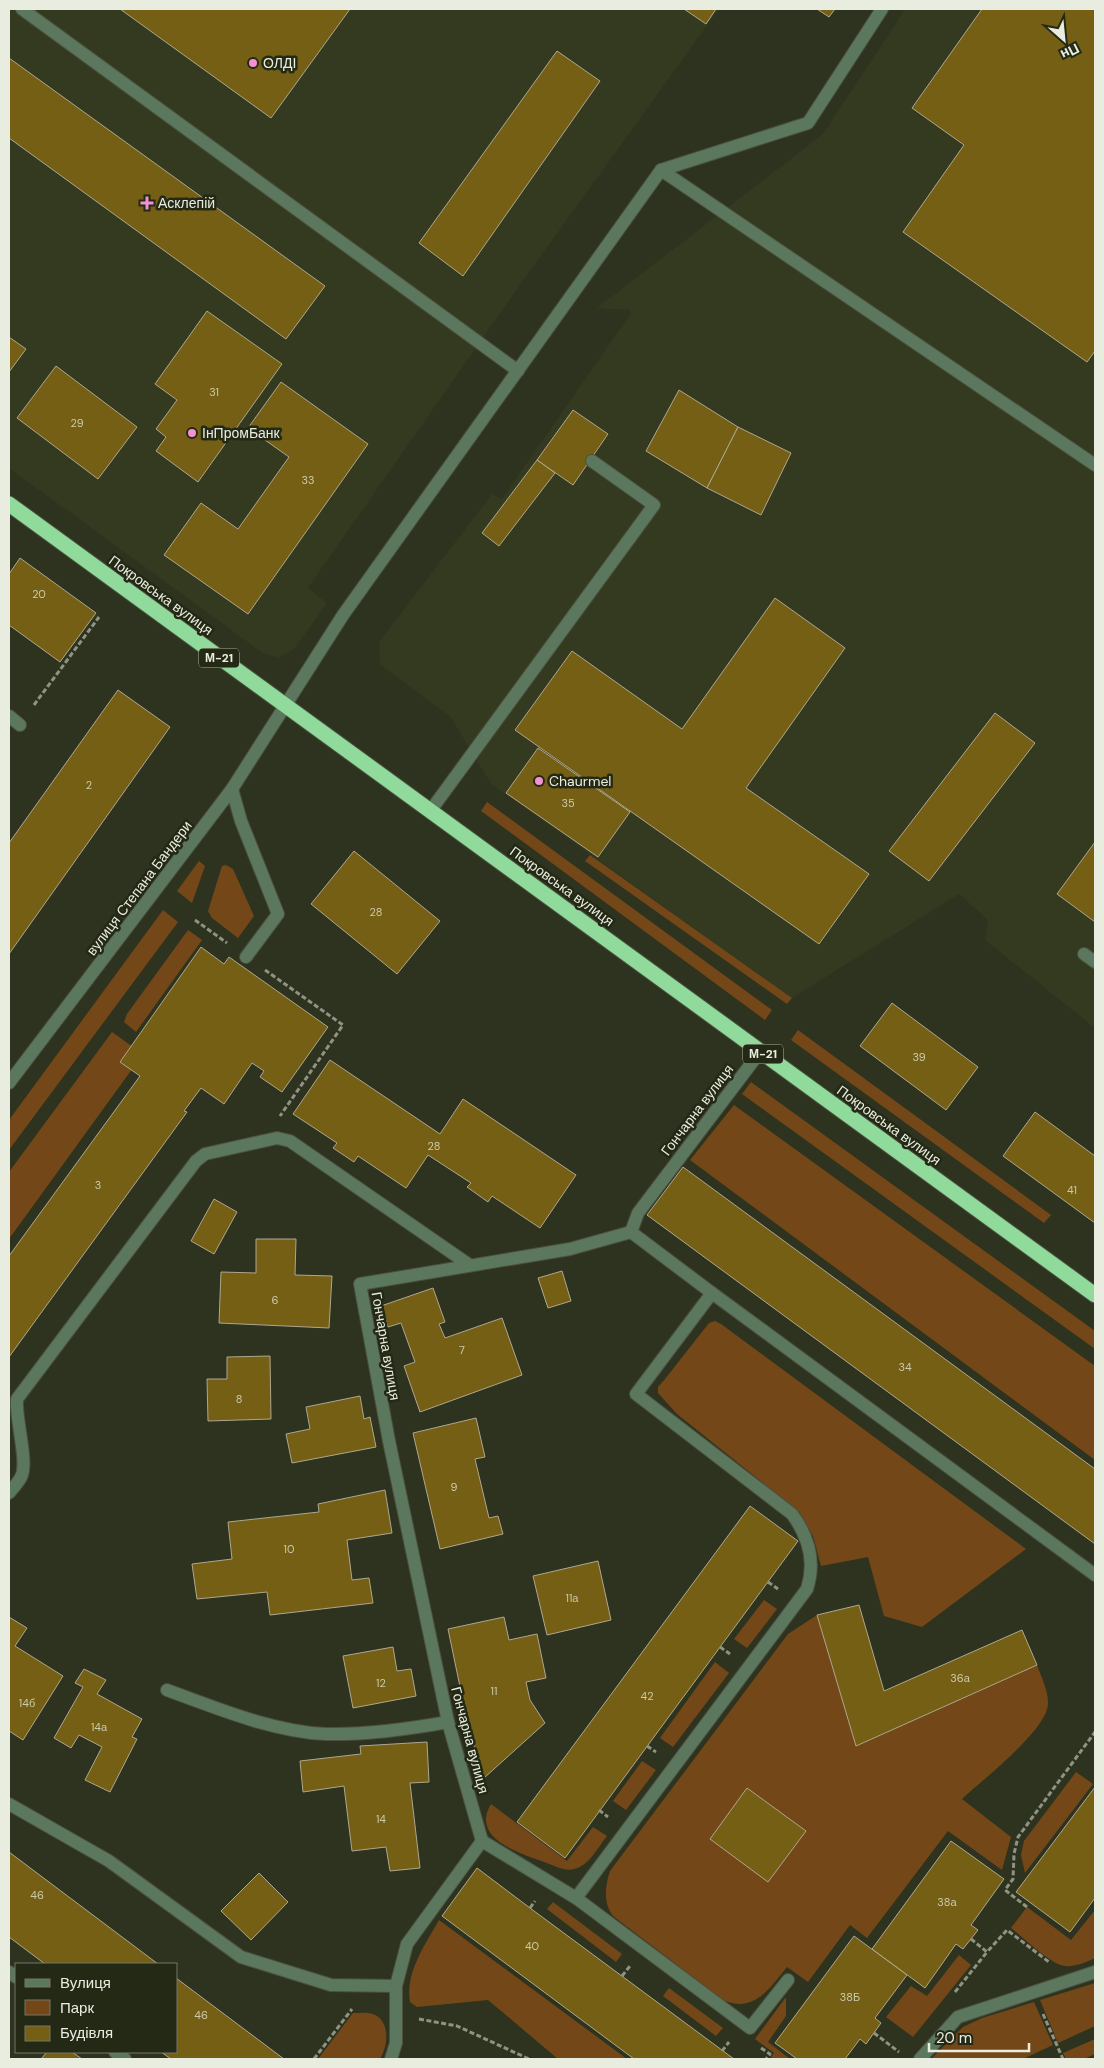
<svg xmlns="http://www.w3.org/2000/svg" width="1104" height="2068" viewBox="0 0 1104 2068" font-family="'DM Sans',sans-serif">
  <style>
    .built { fill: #333a1f }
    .green { fill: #734718 }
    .building { fill: #745f14; stroke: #afa790 }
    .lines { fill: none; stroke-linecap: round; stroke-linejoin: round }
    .minor-casing { stroke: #4c513e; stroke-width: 14 }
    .highway-casing { stroke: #4c513e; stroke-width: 17 }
    .path { stroke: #8f9383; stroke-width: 3; stroke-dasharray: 5 2.5; stroke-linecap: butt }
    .minor { stroke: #5b785f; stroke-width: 12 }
    .highway { stroke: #90db9c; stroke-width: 15 }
    .poi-dot { fill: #f491d4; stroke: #242915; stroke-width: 2 }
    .labels { text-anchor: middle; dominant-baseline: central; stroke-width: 5; stroke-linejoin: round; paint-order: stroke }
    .number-label { font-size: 11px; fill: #cccaad }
    .shield { fill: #242915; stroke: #aeb2a3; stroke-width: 1 }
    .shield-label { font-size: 12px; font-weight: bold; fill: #e9ede0 }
    .poi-label { font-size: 14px; fill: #e9ede0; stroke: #242915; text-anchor: start }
    .street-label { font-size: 14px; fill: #e9ede0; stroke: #242915 }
  </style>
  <rect width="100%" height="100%" fill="#2e331f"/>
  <g class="built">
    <polygon points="9,9 719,9 522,282 308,588 327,603 294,649 278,658 263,653 9,468"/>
    <polygon points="905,9 1095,9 1095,1028 985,940 988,920 959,894 792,998 491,784 450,716 380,665 379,642 492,494 502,499 631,313 629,310 597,308 823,134"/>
  </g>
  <g class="green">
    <polygon points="487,802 772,1010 765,1020 481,811"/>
    <polygon points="590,855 792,998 787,1004 585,861"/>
    <polygon points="199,861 205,866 192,903 177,891"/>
    <polygon points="226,865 233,869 254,916 238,938 212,918 208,911 222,866"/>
    <polygon points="163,910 178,922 9,1150 9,1120"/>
    <polygon points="188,930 202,940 136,1032 124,1022 127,1014"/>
    <polygon points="798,1030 1051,1215 1044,1223 791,1040"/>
    <polygon points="112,1032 143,1054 9,1239 9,1172"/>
    <polygon points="751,1082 1095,1331 1095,1349 742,1094"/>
    <polygon points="734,1105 1095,1366 1095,1460 690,1160"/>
    <polygon points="715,1321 721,1324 1026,1549 922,1627 884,1616 868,1557 821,1566 813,1536 798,1511 677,1414 658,1393 658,1387 665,1379 709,1323"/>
    <polygon points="764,1600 777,1609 747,1648 734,1639"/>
    <path d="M817 1615 856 1746 1037 1665C1041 1676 1048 1690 1048 1702 1050 1728 982 1780 962 1799L1011 1837 1002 1870 948 1831 867 1938 850 1925 808 1982 787 1967C770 1988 754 2014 723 2000L613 1916C603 1903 605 1886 610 1871L788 1634Z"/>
    <polygon points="715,1662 729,1673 673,1747 660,1738"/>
    <polygon points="642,1761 656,1770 626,1810 613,1801"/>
    <polygon points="1076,1772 1093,1784 1025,1873 1021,1855 1024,1841"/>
    <path d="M491 1804 567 1861 593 1827 607 1836C598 1847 589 1866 574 1869 565 1872 553 1865 544 1862 520 1853 470 1839 491 1804Z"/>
    <polygon points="553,1902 622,1954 616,1962 547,1909"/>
    <path d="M1027 1907 1071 1940 1095 1910V1958C1086 1962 1076 1967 1065 1966 1051 1965 1023 1937 1011 1928Z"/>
    <path d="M439 1920 627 2059H558L488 2000 417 2007 410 2002C405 1973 425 1945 439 1920Z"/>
    <polygon points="959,1955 971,1965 913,2037 886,2017 911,1986 927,1996"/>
    <polygon points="1095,1983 1095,2026 1058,2043 1040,2000"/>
    <polygon points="669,1988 723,2028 716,2036 663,1996"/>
    <polygon points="786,1997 786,2016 768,2042 790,2059 770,2059 774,2053 755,2039"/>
    <polygon points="1034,2002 1053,2045 1023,2059 931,2059 963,2027 982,2018"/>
    <path d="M353 2013C359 2013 367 2012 373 2014 391 2021 388 2046 380 2059H318Z"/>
    <polygon points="1095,2039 1095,2054 1084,2059 1066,2059 1063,2053"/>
  </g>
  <g class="building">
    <polygon points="120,9 350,9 271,118"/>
    <polygon points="684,9 716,9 706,24"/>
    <polygon points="817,9 835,9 829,17"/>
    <polygon points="982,9 1095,9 1095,351 1087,362 903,232 964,145 912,108"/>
    <polygon points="557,51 600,81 463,276 419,243"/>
    <polygon points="9,58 325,286 286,339 9,138"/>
    <polygon points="207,311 282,364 198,482 156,451 166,437 156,429 177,400 155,384"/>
    <polygon points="9,337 26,349 9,372"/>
    <polygon points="56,366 137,427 98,479 17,418"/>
    <polygon points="281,382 368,444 248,614 164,555 201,503 238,529 289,457 248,428"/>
    <polygon points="679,390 738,427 707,488 646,451"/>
    <polygon points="573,410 608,434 573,485 537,460"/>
    <polygon points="738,427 791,453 761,515 707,488"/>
    <polygon points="537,460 555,473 499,546 482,533"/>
    <polygon points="20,558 96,613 60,662 9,625 9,574"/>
    <polygon points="775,598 845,648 746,788 869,874 819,944 515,730 572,651 682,729"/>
    <polygon points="118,690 170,727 9,954 9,843"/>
    <polygon points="995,713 1035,743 929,881 889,851"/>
    <polygon points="538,748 630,812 598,857 506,793"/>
    <polygon points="1095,842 1095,922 1057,894"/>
    <polygon points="354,851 440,921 397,974 311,904"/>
    <polygon points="201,947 224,964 229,957 328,1027 282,1092 260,1077 264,1071 252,1063 224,1104 201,1088 184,1111 187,1112 9,1357 9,1256 140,1076 120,1062"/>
    <polygon points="892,1003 978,1067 946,1110 860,1046"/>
    <polygon points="330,1060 440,1134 463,1099 576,1175 540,1228 492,1196 488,1202 467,1187 471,1183 428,1155 406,1188 358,1156 354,1162 333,1148 337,1143 293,1114"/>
    <polygon points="1035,1112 1095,1156 1095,1223 1003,1156"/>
    <polygon points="683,1167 1095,1469 1095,1544 647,1215"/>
    <polygon points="214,1199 237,1212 214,1254 191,1241"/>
    <polygon points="256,1239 296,1239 295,1275 332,1276 329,1328 219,1323 221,1272 256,1273"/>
    <polygon points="562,1271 571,1301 548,1308 538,1278"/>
    <polygon points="433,1288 445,1322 439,1324 445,1338 502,1318 522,1375 420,1412 404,1366 415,1362 401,1323 388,1327 381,1306"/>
    <polygon points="270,1356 271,1419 208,1421 207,1379 227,1379 227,1357"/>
    <polygon points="360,1396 364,1419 370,1417 376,1447 292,1463 286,1434 310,1429 306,1407"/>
    <polygon points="476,1418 485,1457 475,1459 489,1518 498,1516 503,1534 440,1549 413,1433"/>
    <polygon points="385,1490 392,1533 347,1540 352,1580 369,1578 373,1603 270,1615 267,1592 197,1599 192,1564 232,1559 228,1522 319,1512 318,1504"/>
    <polygon points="750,1506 798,1541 565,1858 517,1822"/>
    <polygon points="598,1561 611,1620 547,1635 533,1576"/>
    <polygon points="859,1605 884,1691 1022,1630 1037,1665 856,1746 817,1615"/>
    <polygon points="9,1617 27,1628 15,1646 63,1676 23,1740 9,1731"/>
    <polygon points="504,1617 509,1640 537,1634 546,1678 526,1682 530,1700 545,1723 484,1778 469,1730 448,1629"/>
    <polygon points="393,1647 397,1671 411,1669 416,1696 353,1708 343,1656"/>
    <polygon points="84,1669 106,1680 97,1694 142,1719 132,1737 137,1739 110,1792 85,1780 102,1747 79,1735 71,1748 54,1738 83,1687 75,1683"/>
    <polygon points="427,1742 429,1782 410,1783 420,1868 390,1871 386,1847 352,1851 344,1786 303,1792 300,1761 361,1754 360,1746"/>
    <polygon points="1095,1787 1095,1898 1070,1932 1016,1892"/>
    <polygon points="747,1788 806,1831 768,1882 710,1839"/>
    <polygon points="951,1841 1004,1879 971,1925 978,1930 963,1949 956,1944 925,1988 872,1949"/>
    <polygon points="9,1852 158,1964 45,1964 9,1937"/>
    <polygon points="477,1868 530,1908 734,2059 634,2059 442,1916"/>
    <polygon points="259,1873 288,1902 251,1940 221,1911"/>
    <polygon points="854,1936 907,1975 875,2018 881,2023 866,2044 860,2039 845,2059 797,2059 775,2043"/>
    <polygon points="176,1978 284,2059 171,2059 161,2052 176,2052"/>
    <polygon points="47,2052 72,2052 82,2059 41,2059"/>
  </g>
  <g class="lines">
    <g class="minor-casing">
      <g id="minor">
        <polyline points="22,9 518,371"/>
        <polyline points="882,9 808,123 661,170 1095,465"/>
        <polyline points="9,716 20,725"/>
        <polyline points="232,789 241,821 278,914 246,957"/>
        <polyline points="431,810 654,505 592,461"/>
        <polyline points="1084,954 1095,962"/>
        <polyline points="9,1083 232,789 343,615 661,170"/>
        <path d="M631 1232 712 1293 636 1394 792 1514C809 1537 816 1561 807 1589L576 1898 750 2028 788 1980"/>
        <polyline points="631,1232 638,1213 760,1052"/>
        <polyline points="712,1293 1095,1575"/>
        <path d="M9 1493C13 1488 18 1483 21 1477 29 1463 15 1419 17 1399L196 1161 205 1154 277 1138 290 1141 468 1264"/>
        <path d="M167 1690C216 1708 274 1732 326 1734 366 1735 409 1729 448 1722"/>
        <polyline points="9,1804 109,1861 241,1957 331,1985 396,1986"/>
        <polyline points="482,1841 448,1722 389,1441 360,1284 570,1249 631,1232"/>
        <polyline points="9,1972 16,1977"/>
        <polyline points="115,2052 125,2059"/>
        <polyline points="391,2059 396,2043 396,1986 407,1944 482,1841 576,1898"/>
        <polyline points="920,2059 958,2017 1095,1972"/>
      </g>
    </g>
    <g class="highway-casing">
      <polyline id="highway" points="9,504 1095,1295"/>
    </g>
    <g class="path">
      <polyline points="34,705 99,617"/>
      <polyline points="195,920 227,943"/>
      <polyline points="265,970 343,1025 280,1116"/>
      <polyline points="768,1582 778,1589"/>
      <polyline points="720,1647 730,1654"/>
      <polyline points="647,1746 656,1752"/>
      <polyline points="599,1810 608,1817"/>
      <polyline points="1027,1907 1005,1890 1013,1879 1014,1854 1018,1837 1095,1732"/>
      <polyline points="530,1908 535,1901"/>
      <polyline points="971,1939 987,1952 1007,1930 1049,1962"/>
      <polyline points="622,1976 630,1966"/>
      <polyline points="955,1992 987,1952"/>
      <polyline points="1043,2014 1063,2059"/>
      <polyline points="419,2019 457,2026 529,2059"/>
      <polyline points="874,2033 899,2052"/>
      <polyline points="761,2048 770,2054 766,2059"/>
      <polyline points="722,2051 729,2042"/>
      <polyline points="314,2059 352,2009"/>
    </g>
    <use href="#minor" class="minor"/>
    <use href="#highway" class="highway"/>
  </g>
  <g class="poi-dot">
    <circle cx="253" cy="63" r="5"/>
    <path d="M144.5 195.5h5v5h5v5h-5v5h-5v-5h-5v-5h5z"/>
    <circle cx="192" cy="433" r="5"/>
    <circle cx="539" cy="781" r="5"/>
  </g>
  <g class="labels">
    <g class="number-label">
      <text x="214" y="392">31</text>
      <text x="77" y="423">29</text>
      <text x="308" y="480">33</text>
      <text x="39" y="594">20</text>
      <text x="89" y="785">2</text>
      <text x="568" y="803">35</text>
      <text x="376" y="912">28</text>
      <text x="919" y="1057">39</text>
      <text x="434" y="1146">28</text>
      <text x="98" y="1185">3</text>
      <text x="1072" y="1190">41</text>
      <text x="275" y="1300">6</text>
      <text x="462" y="1350">7</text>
      <text x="905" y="1367">34</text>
      <text x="239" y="1399">8</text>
      <text x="454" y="1487">9</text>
      <text x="289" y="1549">10</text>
      <text x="572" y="1598">11а</text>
      <text x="960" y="1678">36а</text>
      <text x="381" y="1683">12</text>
      <text x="494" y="1691">11</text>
      <text x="647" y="1696">42</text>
      <text x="27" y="1703">14б</text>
      <text x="99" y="1727">14а</text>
      <text x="381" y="1819">14</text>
      <text x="37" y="1895">46</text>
      <text x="947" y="1902">38а</text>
      <text x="532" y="1946">40</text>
      <text x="850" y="1997">38Б</text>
      <text x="201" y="2015">46</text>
    </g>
    <g class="shield">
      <rect x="199" y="648.5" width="40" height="19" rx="4"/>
      <rect x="743" y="1044.5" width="40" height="19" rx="4"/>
    </g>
    <g class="shield-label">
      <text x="219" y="658">М-21</text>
      <text x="763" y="1054">М-21</text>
    </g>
    <g class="poi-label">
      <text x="263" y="63">ОЛДІ</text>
      <text x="158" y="203">Асклепій</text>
      <text x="202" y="433">ІнПромБанк</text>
      <text x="549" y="781">Chaurmel</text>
    </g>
    <g class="street-label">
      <text transform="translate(161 595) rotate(36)">Покровська вулиця</text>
      <text transform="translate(562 886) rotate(36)">Покровська вулиця</text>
      <text transform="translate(139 888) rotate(-53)">вулиця Степана Бандери</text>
      <text transform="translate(697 1110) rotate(-53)">Гончарна вулиця</text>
      <text transform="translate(889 1125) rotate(36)">Покровська вулиця</text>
      <text transform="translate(386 1346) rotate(80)">Гончарна вулиця</text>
      <text transform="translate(470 1740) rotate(75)">Гончарна вулиця</text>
    </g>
  </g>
  <rect width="1104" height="2068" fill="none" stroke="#e9ede0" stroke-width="20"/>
  <rect x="15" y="1963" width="162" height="90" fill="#242915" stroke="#737766"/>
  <rect x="25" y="1979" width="25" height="8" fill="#5b785f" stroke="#737766"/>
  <text x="60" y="1988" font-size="15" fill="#e9ede0">Вулиця</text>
  <rect x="25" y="2000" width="25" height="15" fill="#734718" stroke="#737766"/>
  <text x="60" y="2013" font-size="15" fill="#e9ede0">Парк</text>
  <rect x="25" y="2026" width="25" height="15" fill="#745f14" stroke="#737766"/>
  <text x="60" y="2038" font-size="15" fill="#e9ede0">Будівля</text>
  <g transform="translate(1064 40) rotate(153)" stroke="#242915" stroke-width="4" paint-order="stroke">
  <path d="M0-4L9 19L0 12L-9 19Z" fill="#e9ede0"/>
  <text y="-8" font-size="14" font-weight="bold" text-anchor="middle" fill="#e9ede0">Пн</text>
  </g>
  <path d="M929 2043v8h100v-8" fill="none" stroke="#e9ede0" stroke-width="2.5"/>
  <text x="936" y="2043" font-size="15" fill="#e9ede0" stroke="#242915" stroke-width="4" paint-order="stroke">20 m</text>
</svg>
